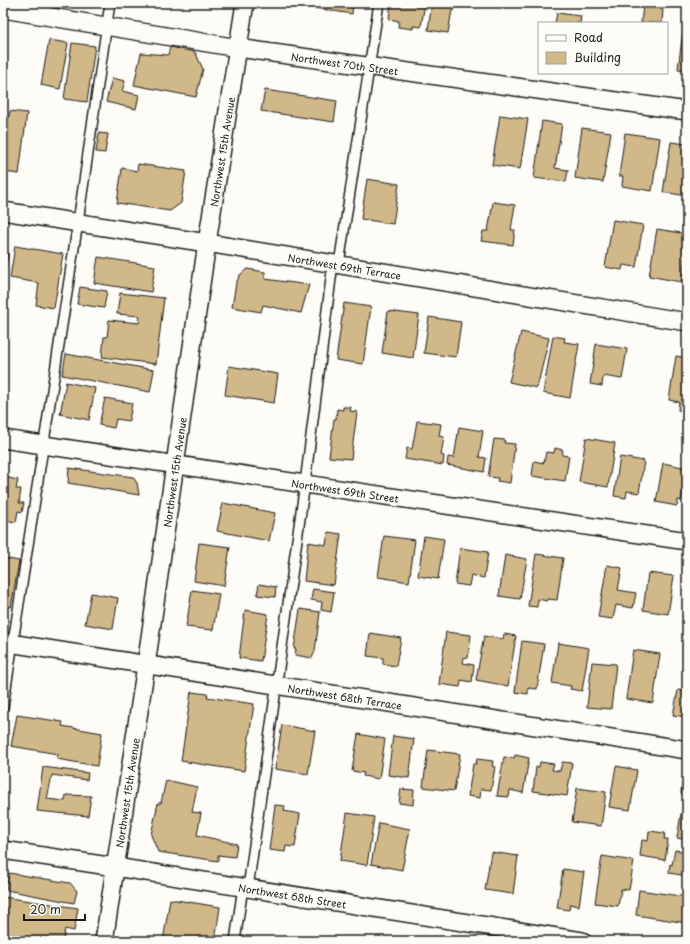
<svg xmlns="http://www.w3.org/2000/svg" width="690" height="944" viewBox="0 0 690 944" font-family="'Playpen Sans',sans-serif">
  <style>
    .building { fill: #d1b888; stroke: #1c1c1c }
    .lines { fill: none; stroke-linecap: round; stroke-linejoin: round }
    .service-casing { stroke: #1c1c1c; stroke-width: 12 }
    .minor-casing { stroke: #1c1c1c; stroke-width: 20 }
    .service { stroke: #fdfcf7; stroke-width: 9 }
    .minor { stroke: #fdfcf7; stroke-width: 17 }
    .labels { text-anchor: middle; dominant-baseline: central; stroke-width: 3.5; stroke-linejoin: round; paint-order: stroke }
    .street-label { font-size: 10px; fill: #1c1c1c; stroke: #fdfcf7 }
  </style>
  <rect width="100%" height="100%" fill="#fdfcf7"/>
  <filter id="ink" filterUnits="userSpaceOnUse"><feTurbulence type="fractalNoise" baseFrequency=".025" numOctaves="2"/><feDisplacementMap in="SourceGraphic" scale="8" xChannelSelector="R" yChannelSelector="G"/><feConvolveMatrix kernelMatrix="1 2 1 2 8 2 1 2 1" color-interpolation-filters="sRGB"/></filter>
  <g filter="url(#ink)">
    <g class="building">
      <polygon points="284,3 353,3 352,14"/>
      <polygon points="391,3 425,3 421,27 413,26 413,29 398,27 399,21 389,19"/>
      <polygon points="432,3 456,3 454,11 452,10 448,33 428,30"/>
      <polygon points="643,6 663,9 662,23 641,23"/>
      <polygon points="557,13 581,16 580,23 555,23"/>
      <polygon points="684,23 687,23 687,70 678,69"/>
      <polygon points="49,40 68,43 60,89 41,85"/>
      <polygon points="72,43 95,46 87,102 64,99"/>
      <polygon points="170,47 195,52 203,69 196,97 134,85 141,53 168,55"/>
      <polygon points="112,78 125,81 122,91 139,95 136,109 106,102"/>
      <polygon points="265,90 337,101 334,122 261,111"/>
      <polygon points="10,111 27,113 19,174 4,172 7,154 3,153 3,120 8,120"/>
      <polygon points="500,115 528,119 520,169 492,165"/>
      <polygon points="542,121 562,124 555,168 568,170 566,182 534,178"/>
      <polygon points="582,128 611,132 603,182 575,178"/>
      <polygon points="99,133 108,134 105,153 96,152"/>
      <polygon points="625,133 660,138 652,191 622,186 623,176 619,176"/>
      <polygon points="671,142 687,144 687,196 663,192"/>
      <polygon points="138,164 186,171 181,203 170,211 117,203 122,168 137,171"/>
      <polygon points="367,179 399,184 393,224 361,219"/>
      <polygon points="493,202 515,205 511,230 515,230 513,245 481,241 483,231 488,231"/>
      <polygon points="613,220 643,225 636,267 623,265 622,270 605,267"/>
      <polygon points="657,229 687,234 687,249 681,282 649,276"/>
      <polygon points="15,246 63,254 54,308 36,305 39,283 10,278"/>
      <polygon points="3,254 8,254 3,284"/>
      <polygon points="98,257 155,266 151,292 94,283"/>
      <polygon points="247,269 265,272 265,279 309,285 301,313 263,305 261,312 232,307 236,283 240,275"/>
      <polygon points="80,287 107,291 104,308 77,304"/>
      <polygon points="120,293 164,298 156,364 102,357 104,337 107,337 109,320 139,323 140,316 117,314"/>
      <polygon points="344,303 371,307 363,364 336,360"/>
      <polygon points="388,311 419,315 413,358 382,353"/>
      <polygon points="429,317 461,322 456,357 424,353"/>
      <polygon points="521,332 549,338 537,388 509,382"/>
      <polygon points="553,336 565,338 564,342 579,344 570,398 543,393"/>
      <polygon points="596,344 627,349 622,379 603,376 602,386 590,384"/>
      <polygon points="66,354 154,370 150,392 62,375"/>
      <polygon points="676,356 687,358 687,411 678,410 679,402 669,400"/>
      <polygon points="229,366 278,374 274,403 225,395"/>
      <polygon points="66,382 95,388 89,420 60,414"/>
      <polygon points="105,398 132,403 129,421 116,419 114,428 99,425"/>
      <polygon points="343,407 351,407 350,411 357,412 351,459 329,457 334,419 336,419 337,409 343,410"/>
      <polygon points="417,421 441,424 439,436 444,437 441,455 444,456 443,465 405,459 407,448 412,449"/>
      <polygon points="459,427 483,431 479,457 486,458 484,472 447,465 448,457 454,458"/>
      <polygon points="586,438 615,443 608,487 579,482"/>
      <polygon points="494,439 505,440 504,443 515,444 510,483 497,481 498,478 488,477"/>
      <polygon points="555,448 563,450 562,455 569,456 565,481 532,476 534,461 544,463 546,452 554,453"/>
      <polygon points="620,457 644,461 639,493 627,491 626,498 614,496"/>
      <polygon points="663,463 687,468 681,501 678,500 677,506 656,502"/>
      <polygon points="69,468 133,477 137,483 139,495 68,483"/>
      <polygon points="4,477 18,480 16,489 21,489 19,503 24,503 22,512 18,511 16,522 3,520"/>
      <polygon points="223,503 275,513 269,541 217,531"/>
      <polygon points="328,532 341,534 334,585 304,581 308,542 326,545"/>
      <polygon points="384,536 415,540 409,582 378,577"/>
      <polygon points="424,536 444,539 438,579 418,576"/>
      <polygon points="199,543 230,547 224,586 194,581"/>
      <polygon points="460,548 488,552 484,578 471,575 469,586 455,584"/>
      <polygon points="536,554 563,558 557,600 547,599 547,601 538,599 537,607 528,606"/>
      <polygon points="505,555 527,559 520,599 499,596"/>
      <polygon points="3,558 19,561 11,607 3,606"/>
      <polygon points="607,565 622,568 618,590 636,593 633,608 616,605 613,619 598,617"/>
      <polygon points="648,573 674,576 668,614 643,610"/>
      <polygon points="259,584 276,587 275,597 257,595"/>
      <polygon points="313,589 334,592 331,612 321,610 322,602 311,600"/>
      <polygon points="192,590 219,594 213,630 186,627"/>
      <polygon points="91,593 118,598 113,629 85,624"/>
      <polygon points="300,609 320,612 315,651 312,658 295,655 296,649 294,649"/>
      <polygon points="245,610 268,614 261,661 239,658"/>
      <polygon points="446,632 471,635 468,658 464,657 463,663 474,665 472,682 461,680 460,687 439,684"/>
      <polygon points="370,633 401,638 396,666 383,664 383,658 367,656"/>
      <polygon points="504,634 516,636 508,686 476,680 484,636 503,639"/>
      <polygon points="522,641 544,644 537,689 528,688 528,694 515,692"/>
      <polygon points="558,643 589,648 582,691 570,689 571,686 552,683"/>
      <polygon points="633,650 660,654 653,703 626,699"/>
      <polygon points="592,662 616,664 611,709 587,707"/>
      <polygon points="678,690 687,691 687,717 673,715"/>
      <polygon points="191,692 208,694 207,697 254,704 244,771 181,761"/>
      <polygon points="17,715 63,722 62,726 102,733 97,766 57,759 58,754 11,746"/>
      <polygon points="282,725 315,731 308,774 275,769"/>
      <polygon points="358,734 385,739 379,779 363,776 364,773 352,771"/>
      <polygon points="393,736 414,739 409,778 388,775"/>
      <polygon points="428,750 460,754 454,791 423,787"/>
      <polygon points="515,755 529,758 523,793 510,790 509,797 497,796 504,757 514,758"/>
      <polygon points="477,759 493,761 492,766 495,767 491,790 481,789 480,798 468,796 473,764 476,764"/>
      <polygon points="540,762 554,764 552,770 560,771 562,762 572,763 567,796 533,791 536,767 539,767"/>
      <polygon points="616,766 637,770 630,810 609,807"/>
      <polygon points="43,767 88,773 87,780 52,775 47,799 65,801 66,795 91,796 88,816 37,811"/>
      <polygon points="166,780 197,787 192,812 201,813 197,835 237,844 235,857 218,855 218,861 158,852 151,835 158,803 161,803"/>
      <polygon points="682,782 687,783 687,808 683,807 684,794 681,794"/>
      <polygon points="577,788 606,792 601,826 572,822"/>
      <polygon points="401,789 414,790 413,805 399,803"/>
      <polygon points="275,805 285,806 284,811 300,814 295,847 286,846 285,852 269,850"/>
      <polygon points="347,813 374,817 367,865 340,861"/>
      <polygon points="681,814 687,815 687,840 677,838"/>
      <polygon points="379,823 410,829 402,870 371,864"/>
      <polygon points="649,831 665,833 664,839 668,839 665,860 640,856 642,840 648,841"/>
      <polygon points="675,850 687,852 687,876 669,873 670,864 672,865"/>
      <polygon points="491,852 518,856 513,894 485,890"/>
      <polygon points="602,856 634,861 629,890 621,889 618,906 595,903"/>
      <polygon points="563,869 584,872 579,906 570,904 569,910 557,908"/>
      <polygon points="9,873 70,883 77,891 74,903 6,890"/>
      <polygon points="639,890 687,897 687,923 636,915"/>
      <polygon points="3,897 78,908 74,931 65,929 63,941 3,941"/>
      <polygon points="170,899 220,907 215,941 163,941"/>
    </g>
    <g class="lines">
      <g class="service-casing">
        <g id="service">
          <polyline points="339,264 379,3"/>
          <polyline points="3,707 78,222 110,3"/>
          <polyline points="248,888 305,483 333,263"/>
          <polyline points="235,941 243,887"/>
        </g>
      </g>
      <g class="minor-casing">
        <g id="minor">
          <path id="s1" d="M3 9 238 48 687 111"/>
          <path id="s2" d="M3 211 207 243 687 322"/>
          <path id="s3" d="M3 439 687 541"/>
          <path id="s4" d="M3 642 687 750"/>
          <path id="s5" d="M3 850 115 867 582 941"/>
          <path id="s6" d="M104 941 146 665 207 243 245 3"/>
        </g>
      </g>
      <use href="#service" class="service"/>
      <use href="#minor" class="minor"/>
    </g>
  </g>
  <g class="labels">
    <g class="street-label">
      <text stroke="none"><textPath href="#s1" startOffset="346">Northwest 70th Street</textPath></text>
      <text stroke="none"><textPath href="#s6" startOffset="798">Northwest 15th Avenue</textPath></text>
      <text stroke="none"><textPath href="#s2" startOffset="346">Northwest 69th Terrace</textPath></text>
      <text stroke="none"><textPath href="#s6" startOffset="474">Northwest 15th Avenue</textPath></text>
      <text stroke="none"><textPath href="#s3" startOffset="346">Northwest 69th Street</textPath></text>
      <text stroke="none"><textPath href="#s4" startOffset="346">Northwest 68th Terrace</textPath></text>
      <text stroke="none"><textPath href="#s6" startOffset="150">Northwest 15th Avenue</textPath></text>
      <text stroke="none"><textPath href="#s5" startOffset="293">Northwest 68th Street</textPath></text>
    </g>
  </g>
  <rect width="690" height="944" fill="none" stroke="#fdfcf7" stroke-width="16"/>
  <rect x="8" y="8" width="674" height="928" fill="none" stroke="#1c1c1c" stroke-width="1.5" filter="url(#ink)"/>
  <rect x="538" y="22" width="130" height="52" fill="#fdfcf7" stroke="#a3a29f"/>
  <rect x="546" y="35" width="20" height="6" fill="#fdfcf7" stroke="#a3a29f"/>
  <text x="574" y="42" font-size="12" fill="#1c1c1c">Road</text>
  <rect x="546" y="52" width="20" height="12" fill="#d1b888" stroke="#a3a29f"/>
  <text x="574" y="62" font-size="12" fill="#1c1c1c">Building</text>
  <path d="M24 914v6h61v-6" fill="none" stroke="#1c1c1c" stroke-width="2"/>
  <text x="30" y="914" font-size="12" fill="#1c1c1c" stroke="#fdfcf7" stroke-width="3" paint-order="stroke">20 m</text>
</svg>
